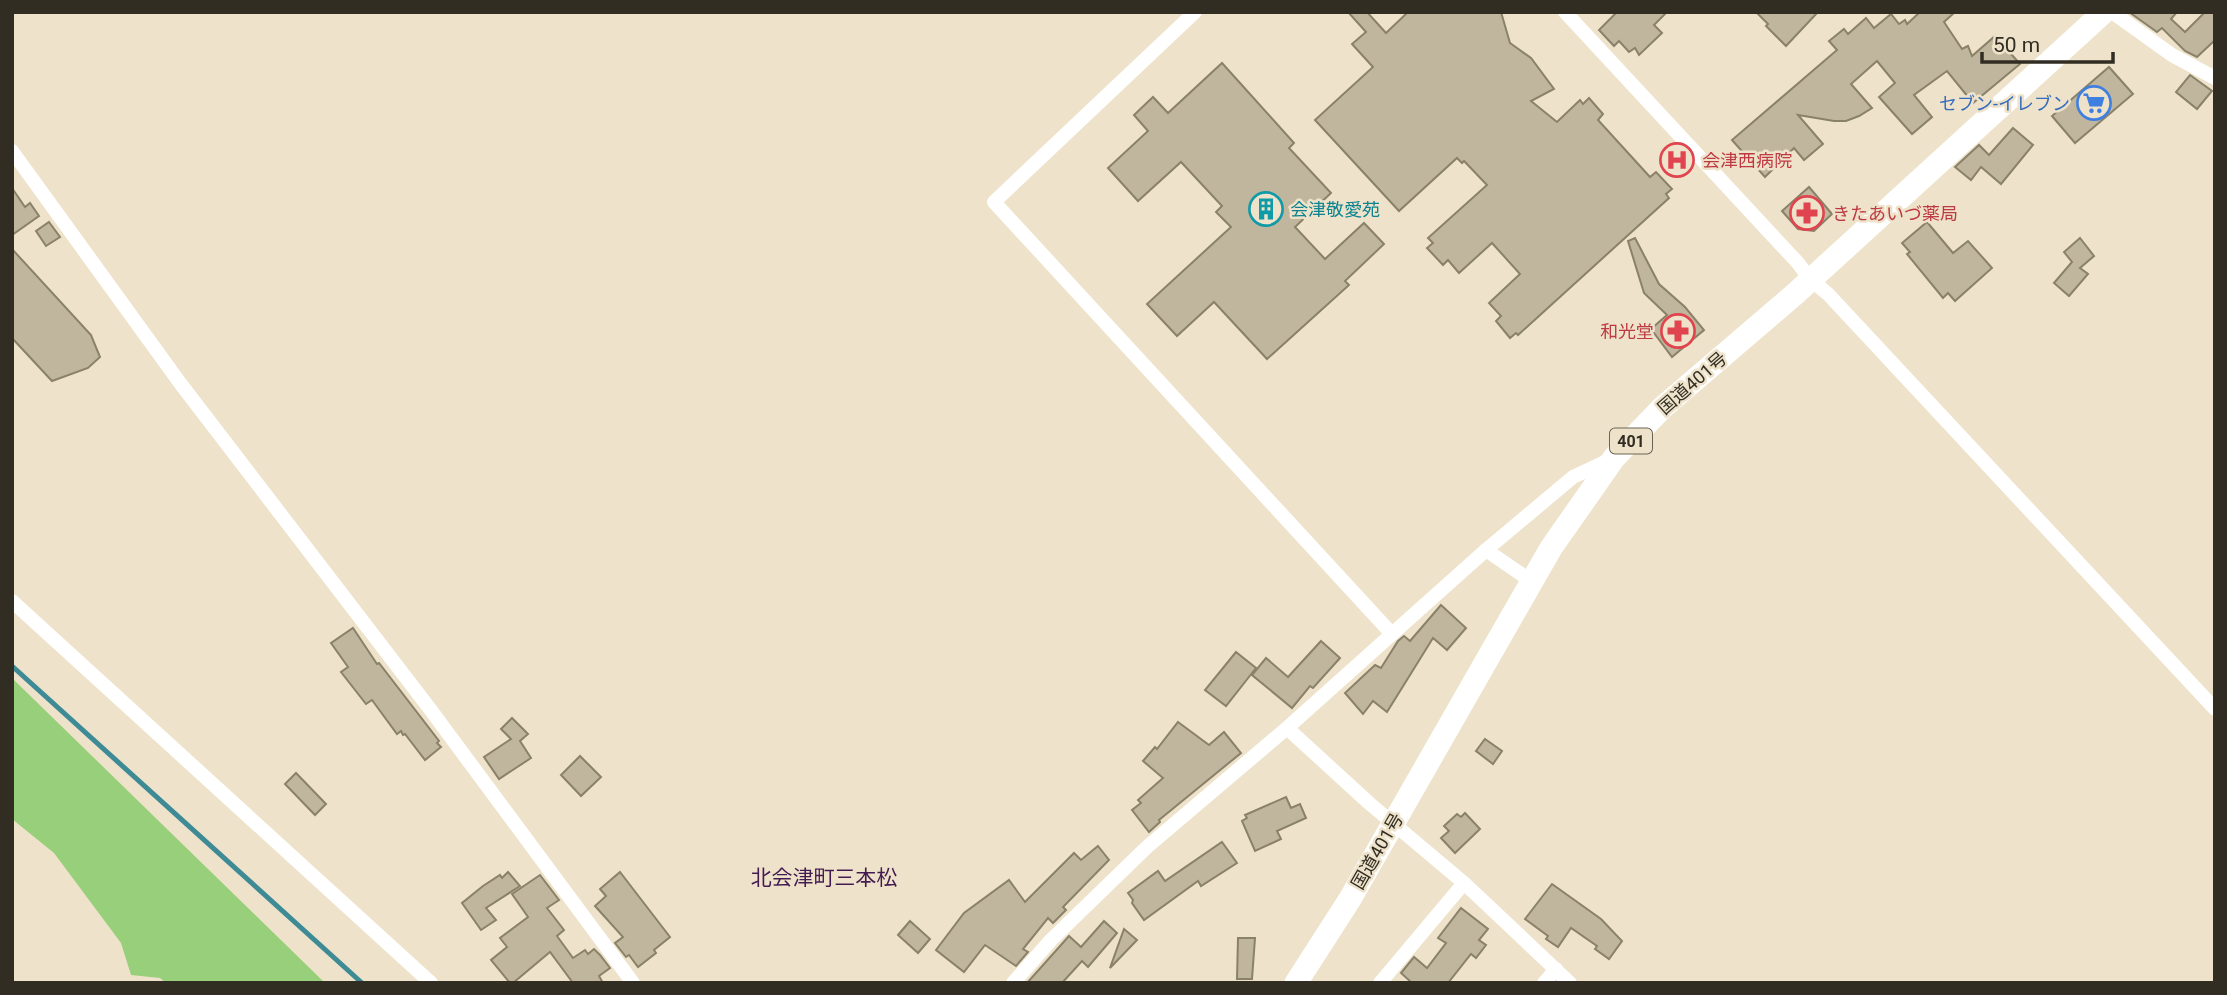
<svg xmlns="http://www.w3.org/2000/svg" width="2227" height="995" viewBox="0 0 2227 995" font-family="Roboto,'Noto Sans JP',sans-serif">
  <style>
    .green { fill: #98cf7b }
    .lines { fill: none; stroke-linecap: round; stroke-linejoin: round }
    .stream { stroke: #3e8b96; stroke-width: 5 }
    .building { fill: #c0b69d; stroke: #8a8169; stroke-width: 2 }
    .minor { stroke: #fff; stroke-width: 14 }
    .trunk { stroke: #fff; stroke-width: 23 }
    .labels { text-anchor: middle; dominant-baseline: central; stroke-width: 5; stroke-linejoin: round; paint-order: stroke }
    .shield { fill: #eee3ca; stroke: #6a6455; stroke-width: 2 }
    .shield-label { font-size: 16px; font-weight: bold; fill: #312d23 }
    .shop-label { font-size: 18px; fill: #366cbe; stroke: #eee3ca; text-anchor: end }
    .health-label { font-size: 18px; fill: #be3a42; stroke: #eee3ca; text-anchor: start }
    .culture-label { font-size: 18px; fill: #0d838f; stroke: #eee3ca; text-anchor: start }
    .street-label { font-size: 18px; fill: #312d23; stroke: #eee3ca }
    .quarter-label { font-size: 21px; fill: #431b50; stroke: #eee3ca }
  </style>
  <rect width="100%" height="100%" fill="#eee3ca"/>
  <polygon class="green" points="12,678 325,983 166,983 160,978 131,975 121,943 54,853 12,819"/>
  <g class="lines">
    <polyline class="stream" points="12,666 362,983"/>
  </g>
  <g class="building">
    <polygon points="1348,12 1367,12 1386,33 1408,12 1501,12 1510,43 1531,58 1554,89 1531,101 1557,122 1580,100 1583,104 1589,98 1603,114 1598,120 1650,177 1656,172 1672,189 1666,194 1669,198 1518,335 1516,333 1510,338 1496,321 1501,316 1489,303 1520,274 1492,243 1459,273 1448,260 1443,265 1427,248 1433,243 1428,238 1487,185 1464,161 1462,163 1457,158 1399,211 1315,120 1373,67 1352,44 1366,32"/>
    <polygon points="1617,12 1667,12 1654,25 1662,33 1639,55 1635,48 1629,52 1619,41 1614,46 1599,30"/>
    <polygon points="1756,12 1818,12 1786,46 1766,26 1768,24"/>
    <polygon points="1920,12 1955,12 1944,22 1962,49 1968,46 1972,56 1995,36 2020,64 1973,103 1947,71 1914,95 1932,117 1912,134 1879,97 1895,83 1877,61 1851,84 1872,108 1859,116 1846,121 1834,121 1798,115 1823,144 1804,160 1794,148 1765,177 1732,140 1837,50 1829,41 1844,29 1848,34 1866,18 1874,28 1891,14 1899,24 1905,20 1907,24"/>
    <polygon points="2129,12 2177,12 2171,19 2185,32 2205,12 2215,12 2215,40 2197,57 2185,51 2162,28 2157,32"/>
    <polygon points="1222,63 1294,143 1289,148 1331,193 1295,227 1325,259 1364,223 1384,244 1345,281 1349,285 1267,359 1214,302 1177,336 1147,304 1231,227 1216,212 1222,206 1181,162 1138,201 1108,168 1148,131 1134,115 1153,97 1168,113"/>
    <polygon points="2109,67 2133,94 2075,143 2052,116"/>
    <polygon points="2190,75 2212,91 2197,109 2176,92"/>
    <polygon points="2013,128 2033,145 2001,184 1981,167 1971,180 1955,167 1979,145 1989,155"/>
    <polygon points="1809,187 1832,214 1814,231 1798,229 1782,211"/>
    <polygon points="12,188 25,207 30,203 39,216 12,235"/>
    <polygon points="49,222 60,237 46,246 36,231"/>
    <polygon points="1927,222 1953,253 1968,241 1992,268 1955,301 1948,293 1943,298 1907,254 1910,252 1902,243"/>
    <polygon points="1635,238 1659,284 1685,307 1704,330 1672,357 1651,329 1667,315 1644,293 1628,241"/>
    <polygon points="2080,238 2094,256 2080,268 2088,274 2069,296 2054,283 2072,262 2064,252"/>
    <polygon points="12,249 91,335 100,357 88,368 52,381 12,338"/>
    <polygon points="1441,605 1466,628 1447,650 1433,638 1387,712 1373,701 1363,714 1345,693 1375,665 1381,668 1398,641 1404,636 1410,641"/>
    <polygon points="353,628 377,664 379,663 439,741 437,743 441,747 425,760 405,734 403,735 401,731 397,734 372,700 366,704 341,672 348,667 331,643"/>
    <polygon points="1321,641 1340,658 1313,688 1310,686 1292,708 1252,675 1266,658 1288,677"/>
    <polygon points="1236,652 1256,668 1226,706 1205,690"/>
    <polygon points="512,718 528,734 520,741 531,758 499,779 484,757 511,739 501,729"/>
    <polygon points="1178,722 1209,745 1224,732 1241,753 1159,820 1160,822 1149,832 1132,810 1141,803 1138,800 1163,778 1143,761 1155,747 1157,749"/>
    <polygon points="1485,739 1502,751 1493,764 1476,751"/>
    <polygon points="580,756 601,777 581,796 561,775"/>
    <polygon points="296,773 326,804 315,815 285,784"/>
    <polygon points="1286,797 1291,808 1300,804 1306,818 1277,831 1281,839 1255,851 1242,821 1247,818 1245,815"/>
    <polygon points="1465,813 1480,829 1455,853 1441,838 1449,831 1444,826 1457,814 1461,817"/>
    <polygon points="1222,842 1237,863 1201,886 1198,881 1144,920 1132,903 1133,900 1128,893 1158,871 1165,881"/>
    <polygon points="1098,846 1109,860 1063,907 1066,910 1053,923 1048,918 1023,949 1028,952 1016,966 985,945 964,972 936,950 964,913 1009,880 1025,902 1074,853 1081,860"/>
    <polygon points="508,872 520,886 486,908 496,920 481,930 462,903 483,886 500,875 502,878"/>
    <polygon points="620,872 670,937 654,950 656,953 638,967 629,955 626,957 615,943 623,937 595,906 606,896 600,889"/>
    <polygon points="540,875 559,900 547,908 564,930 557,936 573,958 585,950 588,954 594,949 600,955 610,968 599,976 603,983 573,983 550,952 513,983 510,983 491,960 507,947 500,938 528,917 512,894"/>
    <polygon points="1552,884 1601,919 1622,941 1609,959 1595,949 1597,946 1571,928 1558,947 1546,939 1548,936 1525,919"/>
    <polygon points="1461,908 1488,929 1479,940 1486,945 1476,958 1471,954 1448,983 1412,983 1401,973 1414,957 1427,968 1446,943 1438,938"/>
    <polygon points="910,921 930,939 918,953 898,935"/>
    <polygon points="1104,921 1117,933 1088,967 1082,961 1062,983 1027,983 1069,936 1081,947"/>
    <polygon points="1124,929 1137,940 1110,968"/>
    <polygon points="1238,938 1255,938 1252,979 1237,979"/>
  </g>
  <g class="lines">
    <g class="minor">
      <polyline points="1195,12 994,202 1392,634"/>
      <polyline points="1565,12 1798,263 1810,279 1828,294 2215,709"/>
      <polyline points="2112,12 2172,55 2215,78"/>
      <polyline points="12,151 180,383 430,709 633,983"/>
      <polyline points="1486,550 1531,581"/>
      <polyline points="12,601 431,983"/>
      <polyline points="1287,728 1369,803 1464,883 1570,983"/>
      <polyline points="1013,983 1051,940 1147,847 1287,728 1486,550 1573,477 1609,460"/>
      <polyline points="1380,983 1464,883"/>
      <polyline points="1544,983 1556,969"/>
    </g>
    <polyline class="trunk" points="1296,983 1350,899 1551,548 1614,458 1662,408 1795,294 2104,12"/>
  </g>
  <defs>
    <g id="supermarket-ring" transform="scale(1.75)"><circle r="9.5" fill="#eee3ca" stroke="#3f7fe0" stroke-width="1.5"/><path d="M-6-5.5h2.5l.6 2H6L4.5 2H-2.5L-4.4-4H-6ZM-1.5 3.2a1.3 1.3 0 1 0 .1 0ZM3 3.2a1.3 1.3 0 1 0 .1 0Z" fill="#3f7fe0"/></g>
    <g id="hospital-ring" transform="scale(1.75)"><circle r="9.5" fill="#eee3ca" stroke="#e0444e" stroke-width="1.5"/><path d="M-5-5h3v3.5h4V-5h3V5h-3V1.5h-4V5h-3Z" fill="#e0444e"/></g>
    <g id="building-ring" transform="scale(1.75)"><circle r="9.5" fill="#eee3ca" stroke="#0f9aa8" stroke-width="1.5"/><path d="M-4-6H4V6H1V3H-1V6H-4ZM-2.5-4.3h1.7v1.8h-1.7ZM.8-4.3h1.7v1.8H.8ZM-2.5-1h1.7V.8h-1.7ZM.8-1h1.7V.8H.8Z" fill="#0f9aa8"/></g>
    <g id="pharmacy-ring" transform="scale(1.75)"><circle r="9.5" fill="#eee3ca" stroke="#e0444e" stroke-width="1.5"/><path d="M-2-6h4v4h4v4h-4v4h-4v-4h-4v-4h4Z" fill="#e0444e"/></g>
  </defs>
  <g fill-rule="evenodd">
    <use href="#supermarket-ring" x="2094" y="103"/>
    <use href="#hospital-ring" x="1677" y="160"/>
    <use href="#building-ring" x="1266" y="209"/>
    <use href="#pharmacy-ring" x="1807" y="213"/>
    <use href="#pharmacy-ring" x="1678" y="331"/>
  </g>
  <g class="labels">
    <rect class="shield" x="1610" y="428.5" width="42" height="25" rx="5"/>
    <g class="shield-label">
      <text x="1631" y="441">401</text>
    </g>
    <g class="shop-label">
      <text x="2070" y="103">セブン-イレブン</text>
    </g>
    <g class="health-label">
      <text x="1702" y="160">会津西病院</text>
      <text x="1832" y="213">きたあいづ薬局</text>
      <text x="1654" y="331" text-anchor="end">和光堂</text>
    </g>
    <g class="culture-label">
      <text x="1290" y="209">会津敬愛苑</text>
    </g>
    <g class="street-label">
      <text transform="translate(1692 383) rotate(-41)">国道401号</text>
      <text transform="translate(1377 851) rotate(-60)">国道401号</text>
    </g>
    <g class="quarter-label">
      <text x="824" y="878">北会津町三本松</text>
    </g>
  </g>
  <rect width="2227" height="995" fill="none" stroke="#312d23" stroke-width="28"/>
  <path d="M1982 52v10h131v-10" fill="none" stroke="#312d23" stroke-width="3.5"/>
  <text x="1993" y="52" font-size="21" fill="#312d23" stroke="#eee3ca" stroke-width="5" paint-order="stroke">50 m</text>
</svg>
